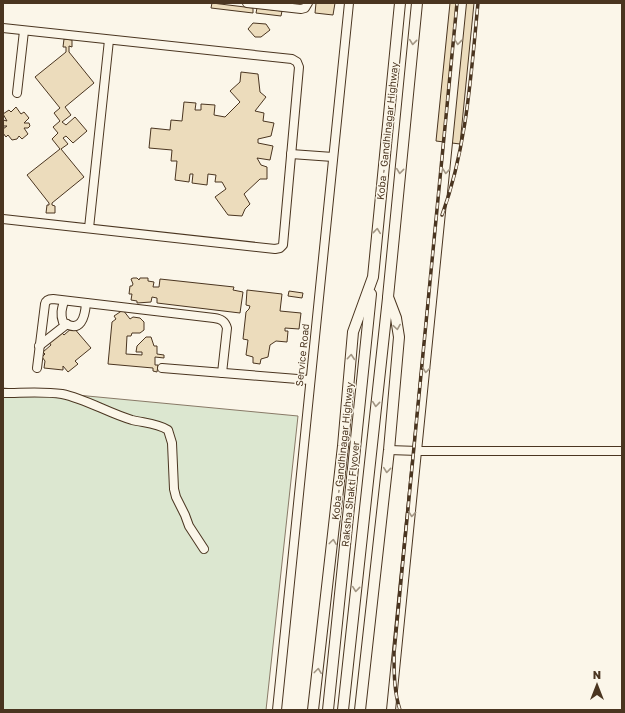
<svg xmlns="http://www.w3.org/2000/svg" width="625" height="713" viewBox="0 0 625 713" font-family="'Golos Text',sans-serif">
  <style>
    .green { fill: #dce7d0; stroke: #887966 }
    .building { fill: #ecdcbc; stroke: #4a3520 }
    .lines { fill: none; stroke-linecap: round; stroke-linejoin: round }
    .minor-casing { stroke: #4a3520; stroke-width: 10 }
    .major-casing { stroke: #4a3520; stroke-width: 12 }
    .minor { stroke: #fbf6e9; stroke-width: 8 }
    .major { stroke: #fbf6e9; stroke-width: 10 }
    .rail-casing { stroke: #4a3520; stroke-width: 3.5 }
    .rail { stroke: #fbf6e9; stroke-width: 2; stroke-dasharray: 6; stroke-linecap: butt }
    .oneway { stroke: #a29684 }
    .labels { text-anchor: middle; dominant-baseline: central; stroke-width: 3; stroke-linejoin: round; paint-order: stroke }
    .street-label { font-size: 10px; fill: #4a3520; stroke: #fbf6e9 }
  </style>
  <rect width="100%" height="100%" fill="#fbf6e9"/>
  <polygon class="green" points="3,388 298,416 266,710 3,710"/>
  <g class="building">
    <polygon points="212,3 253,8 253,13 211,8"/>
    <polygon points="316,3 335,3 333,15 315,13"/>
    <polygon points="450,3 474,3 460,144 436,141"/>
    <polygon points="257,8 282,11 281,16 256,13"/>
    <polygon points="253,23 266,24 270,30 261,37 255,37 248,29"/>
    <polygon points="64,39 72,40 72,47 69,46 69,52 94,83 65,107 71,115 62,122 66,125 75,117 87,131 73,143 66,136 63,138 68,144 61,149 84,177 52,203 52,205 55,206 55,213 46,213 47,205 49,205 49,203 27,175 60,149 52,139 58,133 53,127 60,121 54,113 60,108 35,77 66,52 66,47 63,47"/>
    <polygon points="241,72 258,74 260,92 266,97 255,111 264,113 263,121 274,123 271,136 258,139 258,143 273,146 270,160 257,158 261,165 267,167 267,179 260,179 244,194 250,204 245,209 242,216 228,215 215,197 226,189 222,182 215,182 216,175 208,174 207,185 192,183 193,174 190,174 189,182 175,180 177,161 171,161 172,150 149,148 151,128 170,130 171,120 182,121 184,102 196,103 195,110 201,110 201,104 215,105 214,115 225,117 240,102 230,91 240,82"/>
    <polygon points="16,107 21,114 24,112 29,118 24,123 29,123 30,126 28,128 24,128 28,134 22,139 19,136 17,139 12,140 8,135 6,137 3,133 3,129 7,126 3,126 3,120 7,121 3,114 9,110 11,112"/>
    <polygon points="133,278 137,278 139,280 140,278 148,278 148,281 154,282 153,287 159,287 160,279 234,287 233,290 243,292 240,313 157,303 157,298 152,297 151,302 137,303 137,301 131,300 132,294 129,294 130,286 132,286 133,284 131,279"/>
    <polygon points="247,290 282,294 280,311 301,313 299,329 285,328 285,331 288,331 287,342 276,341 270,345 268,357 261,359 260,364 253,363 253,357 246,355 248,340 243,339 246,312 249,309 250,306 246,305"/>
    <polygon points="289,291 303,293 302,298 288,296"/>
    <polygon points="123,310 130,319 133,317 140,318 144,322 144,330 140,333 132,333 131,336 127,336 126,354 142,355 142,352 136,352 137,346 146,337 151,337 154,346 157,346 157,354 164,355 164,358 155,357 155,365 158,365 157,372 153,371 153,368 108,364 112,322 116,319 114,316"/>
    <polygon points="73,327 91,348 75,361 78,364 68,372 63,366 63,370 44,368 45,361 42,357 45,354 43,352 51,345 49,342 61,332 64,335"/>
  </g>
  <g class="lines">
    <g class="minor-casing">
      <g id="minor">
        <polyline points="247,3 301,9 305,8 308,3"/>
        <polyline points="3,28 292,59 297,62 299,67 283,245 280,248 275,249 3,219"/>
        <polyline points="17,93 24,31"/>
        <polyline points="291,154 333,157"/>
        <polyline points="89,228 109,40"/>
        <path d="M64 301C62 308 60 314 63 322 81 334 85 317 86 303"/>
        <polyline points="39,346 67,324"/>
        <path d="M37 368 45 304C46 300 49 299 53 299L214 318C221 319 225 321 227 328L222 373"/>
        <polyline points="162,368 310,380"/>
        <path d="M3 393C22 393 43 391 62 394 86 399 108 413 132 420 144 423 157 423 168 430L172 443 174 489 176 497 185 515 189 526 204 549"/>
        <polyline points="389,450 418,451 622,451"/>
        <polyline points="277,710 349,3"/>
        <polyline points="391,710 462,3"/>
      </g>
    </g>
    <g class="major-casing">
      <g id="major">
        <polyline points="313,710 343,446 353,332 373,277 400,3"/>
        <polyline points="328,710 371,294"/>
        <polyline points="343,710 388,298"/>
        <polyline points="360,710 389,450 399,337 396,318 388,297 417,3"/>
      </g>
    </g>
    <use href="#minor" class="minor"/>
    <use href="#major" class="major"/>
    <g class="rail-casing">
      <g id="rail">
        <path d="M442 215C467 147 471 74 478 3"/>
        <path d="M400 710C394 692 394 672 394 653L457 3"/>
      </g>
    </g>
    <use href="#rail" class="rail"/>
  </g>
  <defs><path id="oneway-chevron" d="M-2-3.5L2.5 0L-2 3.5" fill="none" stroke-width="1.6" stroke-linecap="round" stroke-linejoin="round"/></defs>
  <g class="oneway">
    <use href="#oneway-chevron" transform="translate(413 42) rotate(96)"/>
    <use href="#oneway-chevron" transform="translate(458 42) rotate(96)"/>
    <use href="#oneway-chevron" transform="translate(400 171) rotate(96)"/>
    <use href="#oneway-chevron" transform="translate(446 171) rotate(96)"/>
    <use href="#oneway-chevron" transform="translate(377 231) rotate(-84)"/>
    <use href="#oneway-chevron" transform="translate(397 327) rotate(81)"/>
    <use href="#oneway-chevron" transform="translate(351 357) rotate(-85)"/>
    <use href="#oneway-chevron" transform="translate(426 370) rotate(96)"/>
    <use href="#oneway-chevron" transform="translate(376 404) rotate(96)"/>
    <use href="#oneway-chevron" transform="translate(387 470) rotate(96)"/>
    <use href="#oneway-chevron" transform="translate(412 514) rotate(96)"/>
    <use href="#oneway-chevron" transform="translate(333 542) rotate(-83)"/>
    <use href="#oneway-chevron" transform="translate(356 589) rotate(96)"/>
    <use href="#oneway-chevron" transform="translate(318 671) rotate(-83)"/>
  </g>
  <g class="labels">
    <g class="street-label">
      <text transform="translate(387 131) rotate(-84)">Koba - Gandhinagar Highway</text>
      <text transform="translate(302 355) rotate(-84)">Service Road</text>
      <text transform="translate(342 451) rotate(-84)">Koba - Gandhinagar Highway</text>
      <text transform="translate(350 494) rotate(-84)">Raksha Shakti Flyover</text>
    </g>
  </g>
  <rect width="625" height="713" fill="none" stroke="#4a3520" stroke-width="8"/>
  <g transform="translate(597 685)" stroke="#fbf6e9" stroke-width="3" paint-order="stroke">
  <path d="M0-3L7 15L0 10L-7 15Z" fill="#4a3520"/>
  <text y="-6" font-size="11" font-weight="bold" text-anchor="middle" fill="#4a3520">N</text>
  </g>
</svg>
